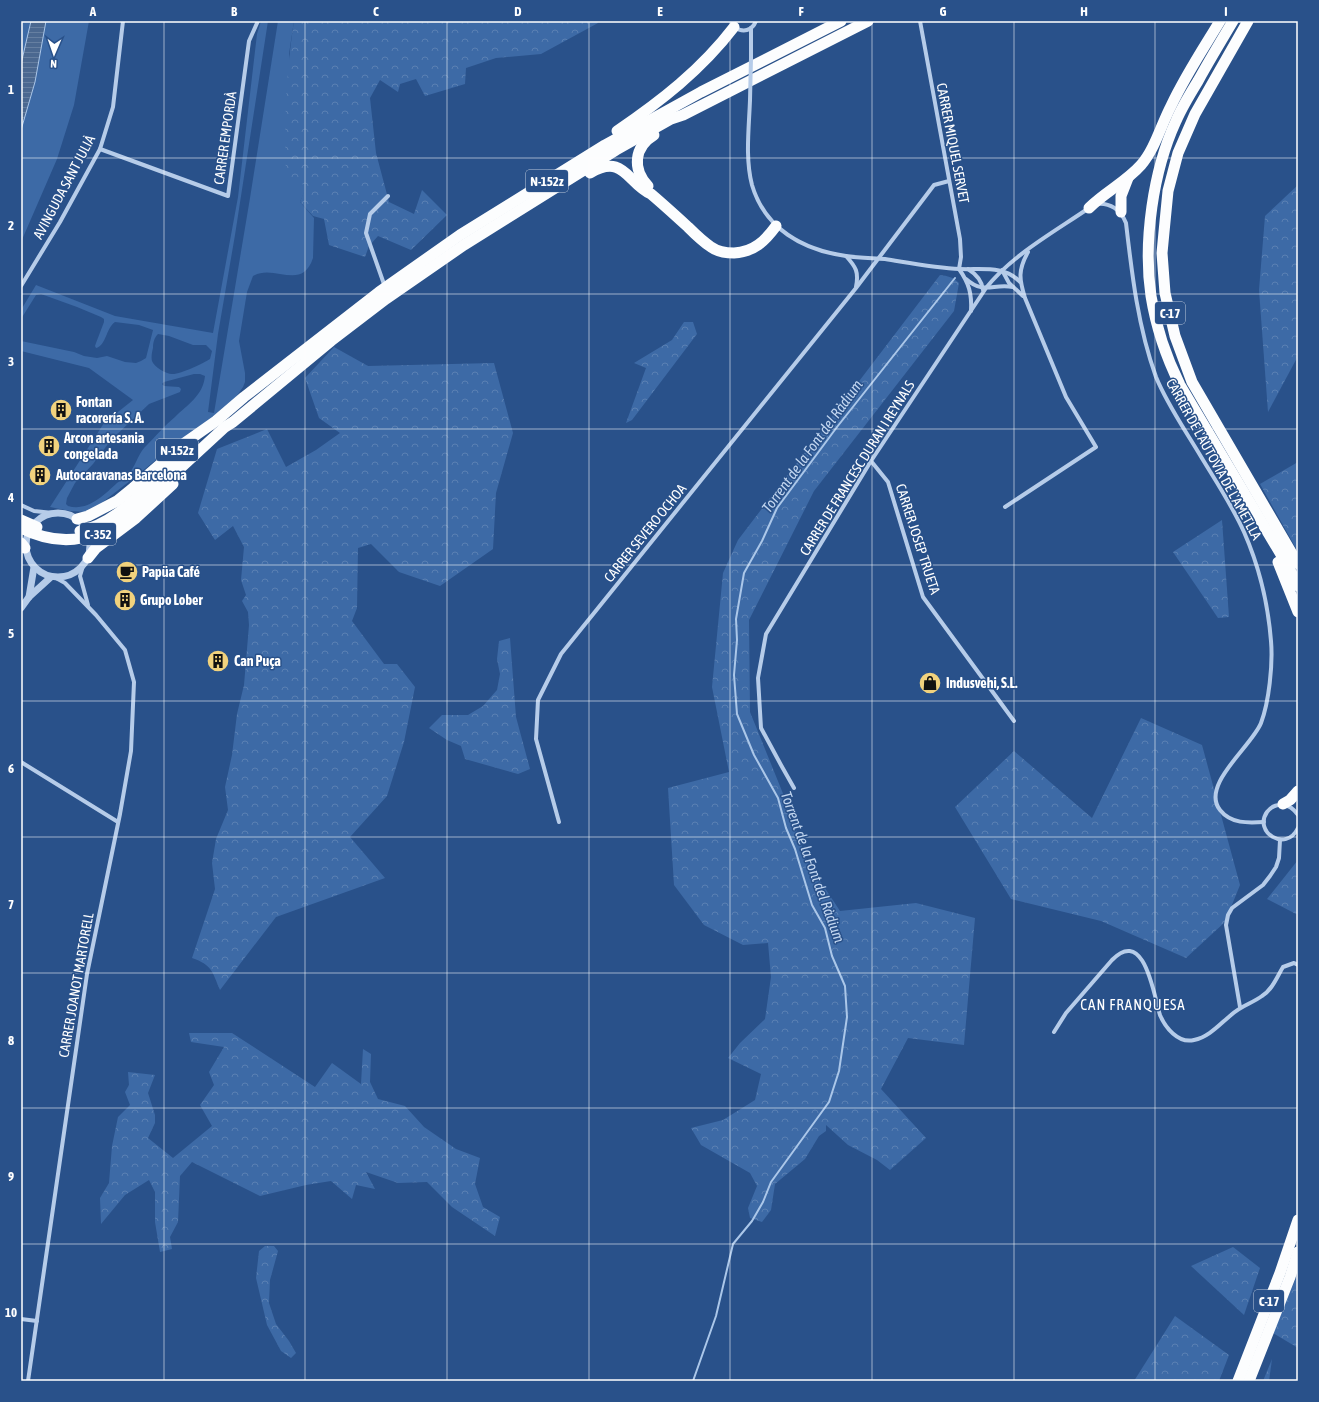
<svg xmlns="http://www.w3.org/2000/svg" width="1319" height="1402" viewBox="0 0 1319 1402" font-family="'Asap Condensed',sans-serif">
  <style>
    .green { fill: #3d6aa6; fill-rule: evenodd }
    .forest { fill: url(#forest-crowns) }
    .water { fill: url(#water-rules); stroke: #abc7e9 }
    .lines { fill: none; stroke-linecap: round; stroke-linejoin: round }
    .stream { stroke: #abc7e9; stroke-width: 2 }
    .minor { stroke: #b6cce9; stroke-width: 4 }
    .tertiary { stroke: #b6cce9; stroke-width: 7 }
    .trunk { stroke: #fcfdfe; stroke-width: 11 }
    .minor-bridge { stroke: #b6cce9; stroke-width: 4 }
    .trunk-bridge { stroke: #fcfdfe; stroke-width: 11 }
    .grid { fill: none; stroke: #fff; stroke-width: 1; stroke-opacity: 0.55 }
    .labels { text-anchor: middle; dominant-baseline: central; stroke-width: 3; stroke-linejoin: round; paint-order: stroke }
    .shield { fill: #29518a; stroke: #bfcbdc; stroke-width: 1 }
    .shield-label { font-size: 13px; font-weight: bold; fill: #fff }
    .street-label { font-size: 14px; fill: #fff; stroke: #29518a }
    .poi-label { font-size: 14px; font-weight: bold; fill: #fff; stroke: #29518a; text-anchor: start }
    .water-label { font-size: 15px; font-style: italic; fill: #c2d6f0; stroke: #29518a }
    .neighbourhood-label { font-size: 15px; letter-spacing: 1px; fill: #fff; stroke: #29518a }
    .neatline { fill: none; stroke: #fff; stroke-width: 1.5 }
    .grid-label { font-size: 13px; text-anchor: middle; font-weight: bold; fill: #fff }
  </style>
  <defs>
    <pattern id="forest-crowns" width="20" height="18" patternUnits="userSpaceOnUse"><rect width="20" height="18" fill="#3d6aa6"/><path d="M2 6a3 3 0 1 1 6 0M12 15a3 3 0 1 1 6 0" fill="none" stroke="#5a80b3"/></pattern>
    <pattern id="water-rules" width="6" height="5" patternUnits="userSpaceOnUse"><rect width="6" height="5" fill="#4b6890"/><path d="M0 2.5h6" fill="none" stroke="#667fa1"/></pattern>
  </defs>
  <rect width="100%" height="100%" fill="#29518a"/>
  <g class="green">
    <polygon points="21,21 31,21 21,64"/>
    <polygon points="46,21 89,21 74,105 57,159 21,242 21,130 35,82"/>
    <path d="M261 21H268L235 235 218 334 208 412 214 413 250 198 278 21H294L289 54 307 186 300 202 314 218 313 258C302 292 274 263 253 276L247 292 239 341 245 373V382L243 387 236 397 224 410 189 433 135 477 99 505 87 512 70 511 50 507 104 423 133 400 89 368 21 351V341L74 352 84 356 97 358 107 356 125 362 136 363 141 361 146 358 153 330 139 325 115 322C106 328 106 346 96 348L95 346 96 343 104 322V319L101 317 77 307 41 294 36 295 21 319V310L36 285 115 316 213 333 238 197 257 34ZM158 334 169 336 193 345H206L212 351 210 359C204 363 179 375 172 374 166 374 154 367 152 361 151 357 152 352 153 348 153 343 154 338 158 334ZM194 374H200L205 376C203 396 187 405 175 417 165 425 156 436 147 445 139 452 137 462 131 471 127 476 122 479 117 483 104 495 87 512 68 506L66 504 67 498 75 483 93 464 111 440 149 404 180 392 181 389 179 387 164 386 162 384 164 382Z"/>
  </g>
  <g class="forest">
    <path d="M294 21H597L598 23 541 54 496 58 466 68 465 84 425 96 416 79 400 84 398 92 380 80 370 98 376 153 389 202 414 214 422 190 447 215 411 250 378 236 369 246 365 257 329 245 324 219 313 216 300 202 306 186 286 176C284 124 286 72 294 21Z"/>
    <polygon points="1298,185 1298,356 1268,412 1259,290 1265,216"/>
    <path d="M940 275C948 276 953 277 959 283L954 311 814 491 749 620 750 712 786 801 807 861 840 911 916 903 975 918 964 1045 908 1038 881 1089 926 1138 890 1170 877 1160 848 1145 826 1125V1131L819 1136 805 1159 775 1184 771 1210 762 1222 750 1218 748 1208 757 1186 750 1173 701 1145 691 1128 723 1120 755 1100 761 1074 728 1058 740 1043 765 1019 771 977 768 943 743 945 704 925 674 885 668 788 729 772 712 687 723 573 738 540Z"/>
    <polygon points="684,322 693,322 697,334 632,420 626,423 646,368 634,363 672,340"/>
    <path d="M334 347 368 366 494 363 513 433 496 493 493 549 440 586 399 572 371 544 358 548 357 608 352 621 384 664H397L415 687 404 742 387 796 350 837 385 878 276 917 220 990C212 971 212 965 192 958L215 889 212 863 216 839 228 810 225 787 232 755 237 714 244 685 249 625 248 612 242 601 246 595 241 580 244 547 233 526 215 540 198 513 217 449 267 429 286 467 316 450 340 433 319 418 305 378Z"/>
    <polygon points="1298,462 1298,552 1260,484"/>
    <polygon points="1222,520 1229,617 1218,618 1173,552"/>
    <polygon points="510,638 516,717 530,769 518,774 465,759 461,746 447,740 429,728 442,715 468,715 483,706 497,690 500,674 497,659 499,641"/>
    <polygon points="1141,718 1202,745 1240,885 1225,922 1186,958 1101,921 1011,899 955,807 1014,751 1092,818"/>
    <polygon points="1298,860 1298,915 1267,899"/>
    <polygon points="189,1033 232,1033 315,1087 332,1063 361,1084 363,1049 371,1054 370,1082 378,1099 405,1106 424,1127 456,1149 480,1158 475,1184 483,1207 500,1217 495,1236 452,1207 427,1182 398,1183 366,1172 375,1189 356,1185 352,1199 331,1181 306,1185 260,1196 192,1162 180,1176 178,1222 170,1237 172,1249 160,1252 155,1222 155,1192 149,1180 125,1195 101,1224 100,1198 109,1183 112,1146 118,1117 130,1105 125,1092 129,1085 128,1072 155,1075 148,1093 155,1115 155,1123 148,1138 173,1158 212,1126 200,1105 214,1085 209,1072 224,1047 191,1042"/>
    <polygon points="265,1246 274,1246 278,1251 270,1280 269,1303 276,1324 289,1341 296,1353 291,1358 281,1351 267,1325 256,1278 259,1251"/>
    <polygon points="1233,1247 1260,1268 1244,1315 1191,1266"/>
    <polygon points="1298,1273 1298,1348 1273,1333"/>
    <polygon points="1175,1316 1229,1355 1219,1381 1134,1381"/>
    <polygon points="1272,1359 1269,1381 1263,1381"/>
  </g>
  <polygon class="water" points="31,21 46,21 35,82 21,130 21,64"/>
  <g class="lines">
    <polyline class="stream" points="693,1381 716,1316 733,1244 752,1221 763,1202 771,1182 829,1102 839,1071 847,1017 845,986 832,956 825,928 812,905 795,849 786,828 778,798 754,755 737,714 734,675 737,640 736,619 744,573 762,541 777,508 837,427 955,278"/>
    <g class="minor">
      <path d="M732 21 734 27C743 33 752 31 756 21"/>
      <polyline points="920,21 960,239 961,257 959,269"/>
      <polyline points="751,28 751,58"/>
      <path d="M750 100C749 128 745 158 752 185 765 229 803 250 846 256 859 258 872 258 885 259 910 263 935 268 960 269 981 270 1005 265 1020 282"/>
      <polyline points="100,149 228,196 249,41 258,21"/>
      <path d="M1096 204C1110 202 1121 210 1126 223 1132 275 1138 327 1156 377 1167 404 1185 430 1200 455 1215 480 1232 505 1244 532 1259 566 1268 604 1271 641 1273 664 1269 702 1261 723 1252 746 1200 785 1220 810 1231 824 1248 823 1264 822"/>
      <path d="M846 256C856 267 859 272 856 287"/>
      <path d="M959 269C969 283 972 294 971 311"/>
      <path d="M968 269C976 274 982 280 983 290"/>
      <polyline points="1002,270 1009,283 1023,296"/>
      <path d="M966 279C984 295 993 283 1013 287"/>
      <polyline points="21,286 60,222 100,149 113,107 123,21"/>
      <polyline points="385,287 366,233 370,214 388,196"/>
      <polyline points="871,461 888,482 923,597 1014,721"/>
      <polyline points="21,505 34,511 53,513"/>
      <path d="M1005 507 1096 447 1066 397 1025 298C1019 279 1018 270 1028 252"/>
      <polyline points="83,566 80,576 88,605"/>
      <polyline points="21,762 118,822"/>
      <path d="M794 788 781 765 761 728 758 678 766 634 871 461 986 288C1012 255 1054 232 1089 208"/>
      <path d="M1298 815C1294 809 1289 804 1280 805 1275 805 1271 807 1267 812 1253 832 1286 853 1298 828"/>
      <polyline points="559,822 536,739 538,700 561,654 856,288 934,185 949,181"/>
      <polyline points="1240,1007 1226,925 1228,915 1232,908 1263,885 1270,876 1276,867 1279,858 1280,840"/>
      <path d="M1054 1032 1066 1013 1112 960C1145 926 1154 997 1160 1015 1165 1027 1178 1044 1194 1040 1209 1037 1220 1024 1231 1015 1242 1005 1251 1004 1262 996 1272 990 1277 977 1283 967L1294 963 1298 965"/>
      <polyline points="21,1319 37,1321"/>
      <polyline points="28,1381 87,974 120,814 131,751 134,682 125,650 96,615 65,583 56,578"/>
    </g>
    <g class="tertiary">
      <circle cx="58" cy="545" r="32"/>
      <polyline points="29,597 34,567"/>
      <polyline points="21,608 29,597 51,577"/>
    </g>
    <g class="trunk">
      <path d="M1233 21C1221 41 1209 61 1198 81 1190 94 1182 107 1176 121 1153 171 1143 242 1151 296 1156 327 1166 357 1180 385L1289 568 1298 586"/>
      <polyline points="1248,21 1195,114 1178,153 1168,191 1164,232 1162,253 1165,293 1175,336 1192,382 1298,564"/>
      <path d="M617 131C661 101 701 70 734 27"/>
      <path d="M590 173C624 153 627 183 651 194 664 205 676 216 688 227 695 234 702 241 711 247 718 252 726 253 734 253 754 252 765 241 776 226"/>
      <path d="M648 186C632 169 634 147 654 135"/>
      <path d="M1089 208C1105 192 1126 182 1141 165 1155 149 1161 125 1171 106 1185 76 1203 49 1220 21"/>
      <polyline points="1121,212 1121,196 1128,178"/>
      <polyline points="158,478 183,456"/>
      <polyline points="161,486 225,427 233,422 331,341 386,299 464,245 616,150 671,119 683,115 868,21"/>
      <polyline points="77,519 88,516 117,501 133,488 186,442 216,421 244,397 379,292 460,235 605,145 701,92 841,21"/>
      <polyline points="21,543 25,548"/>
      <polyline points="88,558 96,548 136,518 173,484"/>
      <polyline points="1278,562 1298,612"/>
      <polyline points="1283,804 1290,800 1298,791"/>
      <polyline points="1238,1381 1280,1273 1298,1220"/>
      <polyline points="1249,1381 1290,1277 1298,1252"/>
    </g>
    <polyline class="minor-bridge" points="750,100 751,58"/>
    <g class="trunk-bridge">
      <polyline points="21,520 37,527"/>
      <path d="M21 528C81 558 118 526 161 486"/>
      <path d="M80 531C112 524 134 500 158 478"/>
    </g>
  </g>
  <path class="grid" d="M164 21V1381M305 21V1381M447 21V1381M589 21V1381M730 21V1381M872 21V1381M1014 21V1381M1155 21V1381M21 158H1298M21 294H1298M21 429H1298M21 565H1298M21 701H1298M21 837H1298M21 973H1298M21 1108H1298M21 1244H1298"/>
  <defs>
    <g id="building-disc" transform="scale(1.15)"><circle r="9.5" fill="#f1d27d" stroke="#29518a"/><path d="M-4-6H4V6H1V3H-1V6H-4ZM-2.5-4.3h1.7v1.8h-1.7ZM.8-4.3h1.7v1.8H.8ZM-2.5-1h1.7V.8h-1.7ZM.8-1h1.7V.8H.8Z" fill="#111"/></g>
    <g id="cafe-disc" transform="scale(1.15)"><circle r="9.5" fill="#f1d27d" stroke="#29518a"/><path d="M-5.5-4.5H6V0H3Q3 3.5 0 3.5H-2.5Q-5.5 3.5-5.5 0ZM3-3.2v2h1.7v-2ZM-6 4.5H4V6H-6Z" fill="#111"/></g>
    <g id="shop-disc" transform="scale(1.15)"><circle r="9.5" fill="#f1d27d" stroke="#29518a"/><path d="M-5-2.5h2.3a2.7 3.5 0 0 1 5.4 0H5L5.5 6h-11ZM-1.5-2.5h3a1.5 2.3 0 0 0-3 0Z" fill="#111"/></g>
  </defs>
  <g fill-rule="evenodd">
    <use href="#building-disc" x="61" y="410"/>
    <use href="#building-disc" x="49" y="446"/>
    <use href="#building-disc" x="40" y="475"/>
    <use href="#cafe-disc" x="127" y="572"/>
    <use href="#building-disc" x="125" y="600"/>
    <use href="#building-disc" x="218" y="661"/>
    <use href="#shop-disc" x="930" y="683"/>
  </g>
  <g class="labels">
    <g class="shield">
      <rect x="526" y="170" width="42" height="22" rx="3"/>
      <rect x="1155" y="302" width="30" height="22" rx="3"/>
      <rect x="156" y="439" width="42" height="22" rx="3"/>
      <rect x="80" y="523" width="36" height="22" rx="3"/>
      <rect x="1254" y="1290" width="30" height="22" rx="3"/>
    </g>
    <g class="shield-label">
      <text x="547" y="181">N-152z</text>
      <text x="1170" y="313">C-17</text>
      <text x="177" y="450">N-152z</text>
      <text x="98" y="534">C-352</text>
      <text x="1269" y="1301">C-17</text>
    </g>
    <g class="street-label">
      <text transform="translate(225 138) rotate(-82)">CARRER EMPORDÀ</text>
      <text transform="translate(953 143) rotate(79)">CARRER MIQUEL SERVET</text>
      <text transform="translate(64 187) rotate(-62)">AVINGUDA SANT JULIÀ</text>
      <text transform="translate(1214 459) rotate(61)">CARRER DE L'AUTOVIA DE L'AMETLLA</text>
      <text transform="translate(857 468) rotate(-58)">CARRER DE FRANCESC DURAN I REYNALS</text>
      <text transform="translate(645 533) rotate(-51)">CARRER SEVERO OCHOA</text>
      <text transform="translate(918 539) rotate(72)">CARRER JOSEP TRUETA</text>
      <text transform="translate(76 985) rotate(-80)">CARRER JOANOT MARTORELL</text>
    </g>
    <g class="poi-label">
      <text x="76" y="402">Fontan<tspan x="76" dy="16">racorería S. A.</tspan></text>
      <text x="64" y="438">Arcon artesania<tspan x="64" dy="16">congelada</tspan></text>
      <text x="56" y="475">Autocaravanas Barcelona</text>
      <text x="142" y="572">Papüa Café</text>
      <text x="140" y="600">Grupo Lober</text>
      <text x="234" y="661">Can Puça</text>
      <text x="946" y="683">Indusvehi, S.L.</text>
    </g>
    <g class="water-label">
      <text transform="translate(812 446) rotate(-54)">Torrent de la Font del Ràdium</text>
      <text transform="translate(813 867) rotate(70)">Torrent de la Font del Ràdium</text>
    </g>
    <g class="neighbourhood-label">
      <text x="1133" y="1004">CAN FRANQUESA</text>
    </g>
  </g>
  <rect width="1319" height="1402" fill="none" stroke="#29518a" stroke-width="44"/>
  <g transform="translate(54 54) rotate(182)" stroke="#29518a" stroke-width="3" paint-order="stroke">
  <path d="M0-3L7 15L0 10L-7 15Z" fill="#ffffff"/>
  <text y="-6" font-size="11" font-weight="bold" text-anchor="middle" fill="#ffffff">N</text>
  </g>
  <rect x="22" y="22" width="1275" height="1358" class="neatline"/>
  <g class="grid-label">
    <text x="93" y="16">A</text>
    <text x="234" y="16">B</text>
    <text x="376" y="16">C</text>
    <text x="518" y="16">D</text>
    <text x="660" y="16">E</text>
    <text x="801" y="16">F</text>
    <text x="943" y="16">G</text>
    <text x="1084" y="16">H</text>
    <text x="1226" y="16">I</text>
    <text x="11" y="94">1</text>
    <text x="11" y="230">2</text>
    <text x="11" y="366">3</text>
    <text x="11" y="502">4</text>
    <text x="11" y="638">5</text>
    <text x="11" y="773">6</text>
    <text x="11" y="909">7</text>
    <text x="11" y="1045">8</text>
    <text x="11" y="1181">9</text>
    <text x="11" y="1317">10</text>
  </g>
</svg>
